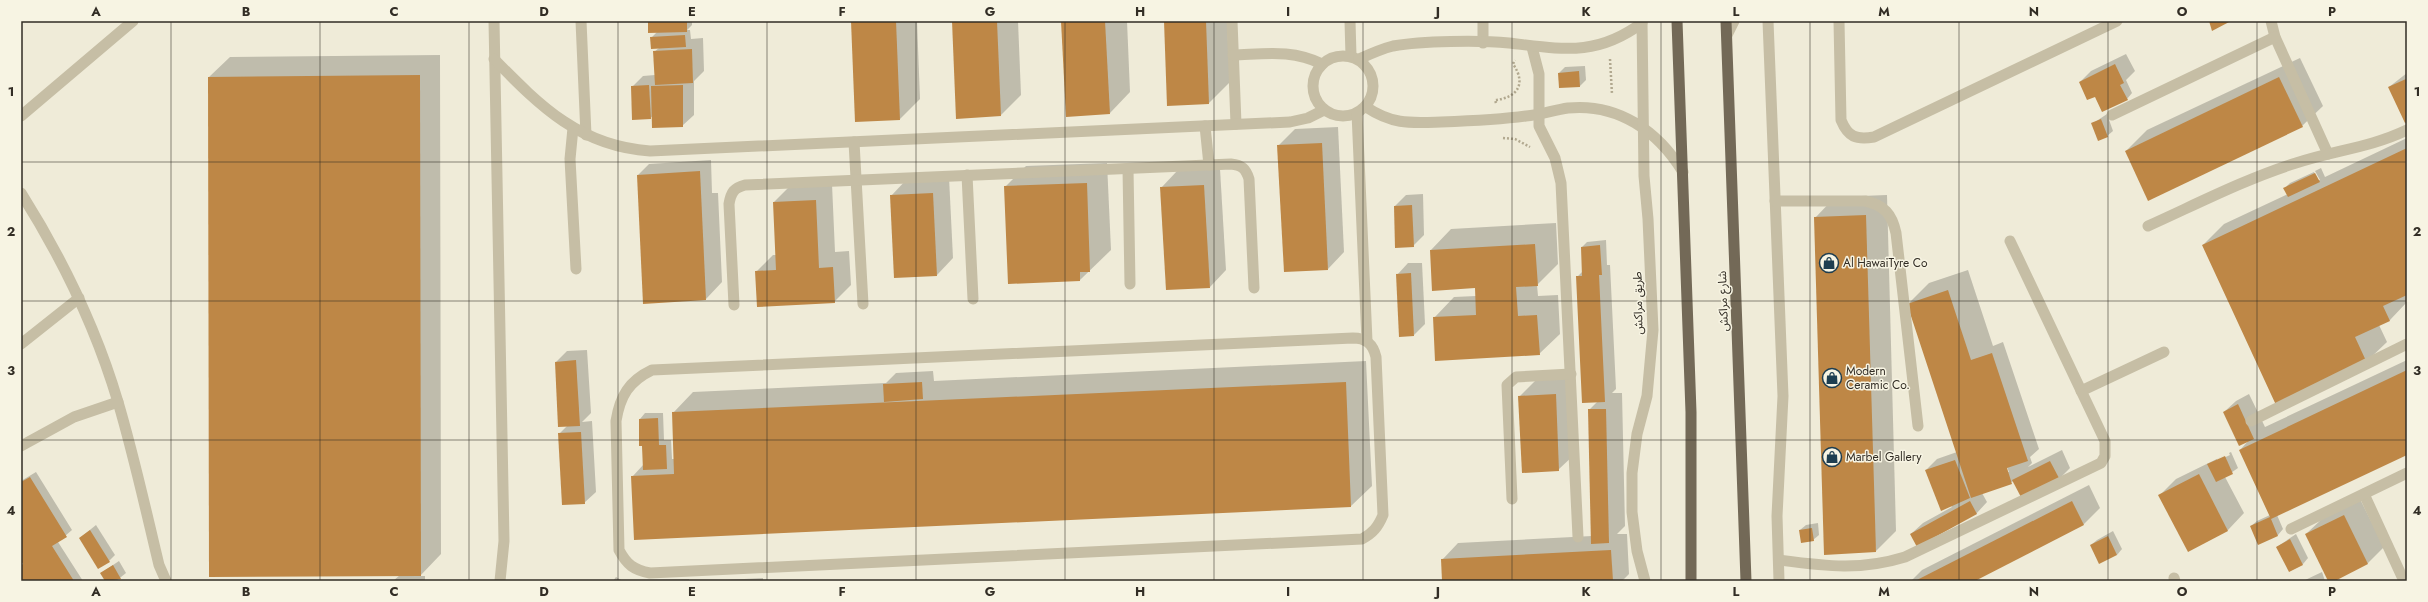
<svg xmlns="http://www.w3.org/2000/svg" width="2428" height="602" viewBox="0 0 2428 602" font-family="Jost,'Noto Sans Arabic',sans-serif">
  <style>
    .shadow { fill: #0003; fill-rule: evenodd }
    .building { fill: #be8746 }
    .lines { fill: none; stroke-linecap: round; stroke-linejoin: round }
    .path { stroke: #b1a88f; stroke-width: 2.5; stroke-dasharray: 2 2; stroke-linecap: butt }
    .service { stroke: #c6bea5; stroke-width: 11 }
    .minor { stroke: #c6bea5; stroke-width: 11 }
    .primary { stroke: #736957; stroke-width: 11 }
    .grid { fill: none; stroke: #322d25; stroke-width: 1; stroke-opacity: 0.55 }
    .labels { text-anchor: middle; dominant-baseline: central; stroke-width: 3; stroke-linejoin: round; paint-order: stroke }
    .poi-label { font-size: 12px; fill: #322d25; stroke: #f7f4e3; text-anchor: start }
    .street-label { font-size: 12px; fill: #322d25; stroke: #f7f4e3 }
    .neatline { fill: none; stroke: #322d25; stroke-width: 1.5 }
    .grid-label { font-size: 13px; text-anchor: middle; font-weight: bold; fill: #322d25 }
  </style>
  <rect width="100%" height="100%" fill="#efebd8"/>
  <g class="shadow">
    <polygon points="649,21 692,21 692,25 687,30 690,30 691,39 703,38 704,71 694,81 694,115 682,126 653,116 650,118 632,87 643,76 655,75 654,52 659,48 651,38 657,32"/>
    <polygon points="852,21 917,21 920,99 900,119"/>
    <polygon points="953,21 1018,21 1021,95 1001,115"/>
    <polygon points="1062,21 1127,21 1130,92 1110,113"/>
    <polygon points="1165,21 1227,21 1230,82 1209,103"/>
    <polygon points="2126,54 2135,71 2126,80 2132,93 2127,99 2096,97 2080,82 2091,71"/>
    <polygon points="440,55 441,554 420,576 425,576 425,581 393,581 400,575 209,77 230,57"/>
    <polygon points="2300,58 2323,106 2302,126 2126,151 2147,130"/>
    <polygon points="1585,66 1586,80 1580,86 1560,87 1559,73 1565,67"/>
    <polygon points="2407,73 2407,121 2405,122 2389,87"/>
    <polygon points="2107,114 2113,131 2107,136 2092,124"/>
    <polygon points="1338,127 1344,252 1328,269 1278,146 1295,129"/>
    <polygon points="2407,138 2407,302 2390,320 2379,325 2387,342 2366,362 2203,245 2224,224 2288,194 2285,188 2290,183 2314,172 2317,180 2320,180 2315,171 2321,168 2325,177"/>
    <polygon points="711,160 712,193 718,193 722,282 706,299 638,175 649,164"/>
    <polygon points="1107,163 1111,250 1080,280 1005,187 1026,166"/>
    <polygon points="1220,169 1226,270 1210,287 1161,188 1177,171"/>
    <polygon points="949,177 953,258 937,275 891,196 907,179"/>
    <polygon points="832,184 835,252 849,251 851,285 834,302 756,272 773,255 776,255 774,202 790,186"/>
    <polygon points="1423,194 1424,235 1413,246 1395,206 1406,195"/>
    <polygon points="1887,195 1896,531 1876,551 1815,218 1835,197"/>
    <polygon points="1556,223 1558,264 1537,285 1538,296 1558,295 1560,334 1539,354 1434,318 1454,297 1476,296 1476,287 1431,250 1451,229"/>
    <polygon points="1606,240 1607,265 1610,265 1616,389 1612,393 1622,393 1625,526 1617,534 1627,534 1629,574 1622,581 1443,581 1442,560 1458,543 1592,536 1589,410 1598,401 1577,277 1583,271 1582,247 1587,242"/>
    <polygon points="1408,263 1422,263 1425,324 1414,335 1397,275"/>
    <path d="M1968 270 1993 346 2003 342 2039 449 2030 457 2032 463 2028 467 2062 450 2070 468 2059 479 2014 481 1982 493 1987 502 1976 514 1911 534 1923 523 1952 507 1926 470 1937 459 1957 452 1908 304 1929 283ZM2005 467H2007L2009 472H2007Z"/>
    <polygon points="587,350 591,413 582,422 592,421 596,492 584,503 559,434 568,425 556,362 567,351"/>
    <polygon points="2407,360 2407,454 2277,515 2283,529 2278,535 2259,543 2251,526 2257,521 2270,515 2240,450 2249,440 2224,412 2236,401 2249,394 2265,427"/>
    <polygon points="1366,361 1372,486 1351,506 635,539 632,477 644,464 640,419 645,413 663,413 664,440 671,440 672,459 675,459 673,413 693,392 886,383 896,373 933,371 934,381"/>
    <polygon points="1572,378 1575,454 1558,470 1519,397 1536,380"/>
    <path d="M2231 452 2238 468 2225 477 2244 513 2228 530 2188 550 2160 495 2176 479ZM2229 453 2230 455 2217 461V459Z"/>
    <polygon points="36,472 72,530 58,542 83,581 21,581 21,565 24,563 21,559 21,481"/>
    <polygon points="2089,485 2100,508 2084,524 1973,581 1911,581 1922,570"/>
    <polygon points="2360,499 2384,547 2368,563 2330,581 2306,534 2323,518"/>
    <polygon points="1818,523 1819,535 1813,540 1800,530 1806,525"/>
    <polygon points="96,525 115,555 109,561 80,538"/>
    <polygon points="2113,531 2122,549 2117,555 2091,545 2097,540"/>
    <polygon points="2296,534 2308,558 2303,564 2289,570 2277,547"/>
    <polygon points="119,561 126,573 116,581 106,581 101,573"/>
    <polygon points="2322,572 2325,581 2303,581"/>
    <polygon points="616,577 623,581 613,581"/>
    <polygon points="763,578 763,581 706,581"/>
    <polygon points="689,579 689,581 650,581 651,580"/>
  </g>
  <g class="building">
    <polygon points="648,21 687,21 687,32 648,33"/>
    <polygon points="851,21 896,21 900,120 855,122"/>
    <polygon points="952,21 997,21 1001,116 956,119"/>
    <polygon points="1061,21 1105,21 1110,114 1066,117"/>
    <polygon points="1164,21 1206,21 1209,104 1167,106"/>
    <polygon points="2209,21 2231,21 2212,31"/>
    <polygon points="685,35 686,47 651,49 650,37"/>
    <polygon points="692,49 693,83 655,85 653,51"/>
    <polygon points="2115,64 2124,83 2120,85 2128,100 2102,112 2095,97 2087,100 2079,82"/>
    <polygon points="1579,71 1580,87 1559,88 1558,73"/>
    <polygon points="420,75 421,576 209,577 208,77"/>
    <polygon points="2279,77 2303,127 2148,201 2125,151"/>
    <polygon points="2406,79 2407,122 2405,123 2388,87"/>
    <polygon points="649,85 651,119 632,120 631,86"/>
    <polygon points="683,85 683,127 652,128 651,86"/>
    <polygon points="2101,119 2108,137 2098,141 2091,123"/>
    <polygon points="1322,143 1328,270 1284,272 1277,145"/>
    <polygon points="2407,148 2407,295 2383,306 2390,321 2355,337 2367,363 2276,405 2202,245"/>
    <polygon points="700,171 706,300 643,304 637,175"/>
    <polygon points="2315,173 2320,182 2288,197 2283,188"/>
    <polygon points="1087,183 1090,272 1080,272 1080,281 1008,284 1004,186"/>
    <polygon points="1204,185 1210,288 1166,290 1160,187"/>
    <polygon points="933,193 937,276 894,278 890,195"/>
    <polygon points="816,200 819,268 833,267 835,303 757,307 755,271 776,270 773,202"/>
    <polygon points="1412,205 1414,247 1395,248 1394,206"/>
    <polygon points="1866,215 1876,552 1824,555 1814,217"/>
    <polygon points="1535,244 1538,286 1516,287 1518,316 1537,315 1540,355 1435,361 1433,317 1476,315 1475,288 1432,291 1430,250"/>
    <polygon points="1600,245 1602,275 1599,275 1605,402 1582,403 1576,276 1582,276 1581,247"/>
    <polygon points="1411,273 1414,336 1399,337 1396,274"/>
    <polygon points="1948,290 1971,360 1992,353 2028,461 2007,468 2012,484 1971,498 1907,304"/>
    <polygon points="576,360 580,426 558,427 555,362"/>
    <polygon points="2407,370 2407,455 2271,519 2278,536 2258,545 2250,526 2270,517 2239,450"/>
    <polygon points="922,382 923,399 884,402 883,384"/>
    <polygon points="1346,382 1351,507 634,540 631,476 674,474 672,412"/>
    <polygon points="1556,394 1559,471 1522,473 1518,396"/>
    <polygon points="2238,404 2254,439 2239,446 2223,412"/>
    <polygon points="1588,409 1606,409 1609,543 1591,544"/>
    <polygon points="658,418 659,445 666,445 667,469 643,470 642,446 639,446 639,419"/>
    <polygon points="581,432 585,504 562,505 558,433"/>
    <polygon points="2225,456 2233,474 2216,482 2207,464"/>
    <polygon points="1955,460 1970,498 1941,511 1925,470"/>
    <polygon points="2050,461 2060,480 2022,499 2012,480"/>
    <polygon points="2199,474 2228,531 2188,552 2158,495"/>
    <polygon points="30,477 67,537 52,546 74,581 21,581 21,566 23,564 21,561 21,482"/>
    <polygon points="1970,501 1977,514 1917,547 1910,534"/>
    <polygon points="2072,501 2084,525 1975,581 1915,581"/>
    <polygon points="2344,515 2368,564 2335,581 2328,581 2305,534"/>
    <polygon points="1812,528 1814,541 1801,543 1799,530"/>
    <polygon points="90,530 110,562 98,569 79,538"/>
    <polygon points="2108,536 2117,555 2099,564 2090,545"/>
    <polygon points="2290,539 2303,565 2289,572 2276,547"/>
    <polygon points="1611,550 1613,581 1442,581 1441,559"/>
    <polygon points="113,565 121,579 105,581 100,573"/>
  </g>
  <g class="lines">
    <g class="path">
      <polyline points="1610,59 1612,94"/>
      <path d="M1496 103 1495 100C1517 98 1527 84 1513 64L1515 60"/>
      <polyline points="1503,138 1515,139 1530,147"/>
    </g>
    <g class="service">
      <polyline points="494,21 504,541 500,581"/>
      <polyline points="581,21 586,135"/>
      <polyline points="1232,21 1236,124"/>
      <polyline points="1350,21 1351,56"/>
      <polyline points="1483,21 1483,43"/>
      <polyline points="1768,21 1783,396 1777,516 1779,581"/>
      <path d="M1839 21 1841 120C1848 137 1856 140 1874 137L2117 21"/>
      <polyline points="2271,21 2275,37 2328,154"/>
      <polyline points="1532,47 1539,74 1539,126 1555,158 1561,183 1578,537"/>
      <path d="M1233 55C1265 54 1292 49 1322 64"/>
      <circle cx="1343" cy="86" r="30"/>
      <path d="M494 59C541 107 580 146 650 151L1290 122 1308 118 1324 110"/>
      <path d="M1359 59C1370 54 1381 49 1393 46 1422 41 1479 40 1509 43 1562 49 1596 57 1642 23"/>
      <path d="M1366 107C1393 125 1411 123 1441 122 1470 121 1498 120 1526 116 1540 115 1554 110 1568 108 1618 103 1658 131 1683 172"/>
      <polyline points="1357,113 1367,341"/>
      <polyline points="2112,115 2275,37"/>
      <polyline points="21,116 133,21"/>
      <polyline points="1205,126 1209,165"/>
      <polyline points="573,128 570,159 576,269"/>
      <polyline points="854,142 863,304"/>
      <polyline points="1128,169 1130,284"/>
      <polyline points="967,175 973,299"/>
      <path d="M21 193C62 258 96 328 118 402 134 456 146 511 159 565L166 581"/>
      <path d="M1775 201H1865C1884 205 1892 214 1896 233L1918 426"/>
      <path d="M2148 226C2197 204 2245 179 2296 163 2335 150 2369 148 2407 130"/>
      <path d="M734 305 729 204C731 192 734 188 745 185L1231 164C1242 165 1246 169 1249 179L1254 288"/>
      <path d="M1353 338C1366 338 1373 344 1376 357L1383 515C1378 527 1373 533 1362 539L650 573C634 570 627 565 619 550L616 421C620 396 629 381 652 370Z"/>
      <polyline points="21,344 79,298"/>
      <polyline points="2081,391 2164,352"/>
      <polyline points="2251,421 2407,344"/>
      <polyline points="21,446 74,417 118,402"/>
      <polyline points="2364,494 2404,581"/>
      <polyline points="1512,499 1507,385 1516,377 1571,374"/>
      <polyline points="2291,529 2407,473"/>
      <path d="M1779 560C1825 566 1860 571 1905 557L2101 463 2105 456V441L2010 241"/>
      <polyline points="2174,578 2175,581"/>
    </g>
    <g class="minor">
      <polyline points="1642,21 1644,176 1648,219 1653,330 1647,396 1637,434 1632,473 1632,512 1637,551 1645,581"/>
      <polyline points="1727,35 1734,21"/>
    </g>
    <g class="primary">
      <polyline points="1677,21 1691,412 1691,581"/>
      <polyline points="1726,21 1746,581"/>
    </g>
  </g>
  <path class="grid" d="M171 21V581M320 21V581M469 21V581M618 21V581M767 21V581M916 21V581M1065 21V581M1214 21V581M1363 21V581M1512 21V581M1661 21V581M1810 21V581M1959 21V581M2108 21V581M2257 21V581M21 162H2407M21 301H2407M21 440H2407"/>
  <defs>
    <g id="shop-ring" transform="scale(1)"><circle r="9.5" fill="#f7f4e3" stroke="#1e3e50" stroke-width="1.5"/><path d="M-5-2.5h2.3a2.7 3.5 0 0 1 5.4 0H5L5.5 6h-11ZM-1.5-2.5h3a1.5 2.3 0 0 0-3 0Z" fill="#1e3e50"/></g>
  </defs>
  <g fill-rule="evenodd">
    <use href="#shop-ring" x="1829" y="263"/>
    <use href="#shop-ring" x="1832" y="378"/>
    <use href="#shop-ring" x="1832" y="457"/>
  </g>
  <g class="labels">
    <g class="poi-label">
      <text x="1843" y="263">Al HawaiTyre Co</text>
      <text x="1846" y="371">Modern<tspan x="1846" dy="14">Ceramic Co.</tspan></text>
      <text x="1846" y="457">Marbel Gallery</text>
    </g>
    <g class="street-label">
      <text transform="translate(1723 301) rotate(-92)">شارع مراكش</text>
      <text transform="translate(1638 303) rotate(-91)">طريق مراكش</text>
    </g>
  </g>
  <rect width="2428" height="602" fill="none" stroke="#f7f4e3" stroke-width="44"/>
  <rect x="22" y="22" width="2384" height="558" class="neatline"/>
  <g class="grid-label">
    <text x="96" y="16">A</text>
    <text x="246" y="16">B</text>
    <text x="394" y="16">C</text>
    <text x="544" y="16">D</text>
    <text x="692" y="16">E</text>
    <text x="842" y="16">F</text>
    <text x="990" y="16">G</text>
    <text x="1140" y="16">H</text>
    <text x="1288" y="16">I</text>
    <text x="1438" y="16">J</text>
    <text x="1586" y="16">K</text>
    <text x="1736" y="16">L</text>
    <text x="1884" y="16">M</text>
    <text x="2034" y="16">N</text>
    <text x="2182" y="16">O</text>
    <text x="2332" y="16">P</text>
    <text x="11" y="96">1</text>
    <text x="2417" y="96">1</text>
    <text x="11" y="236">2</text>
    <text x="2417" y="236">2</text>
    <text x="11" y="375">3</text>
    <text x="2417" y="375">3</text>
    <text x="11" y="515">4</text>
    <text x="2417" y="515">4</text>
    <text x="96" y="596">A</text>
    <text x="246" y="596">B</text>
    <text x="394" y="596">C</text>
    <text x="544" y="596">D</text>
    <text x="692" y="596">E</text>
    <text x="842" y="596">F</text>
    <text x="990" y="596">G</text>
    <text x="1140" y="596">H</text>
    <text x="1288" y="596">I</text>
    <text x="1438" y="596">J</text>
    <text x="1586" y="596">K</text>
    <text x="1736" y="596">L</text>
    <text x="1884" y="596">M</text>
    <text x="2034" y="596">N</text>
    <text x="2182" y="596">O</text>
    <text x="2332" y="596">P</text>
  </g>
</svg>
